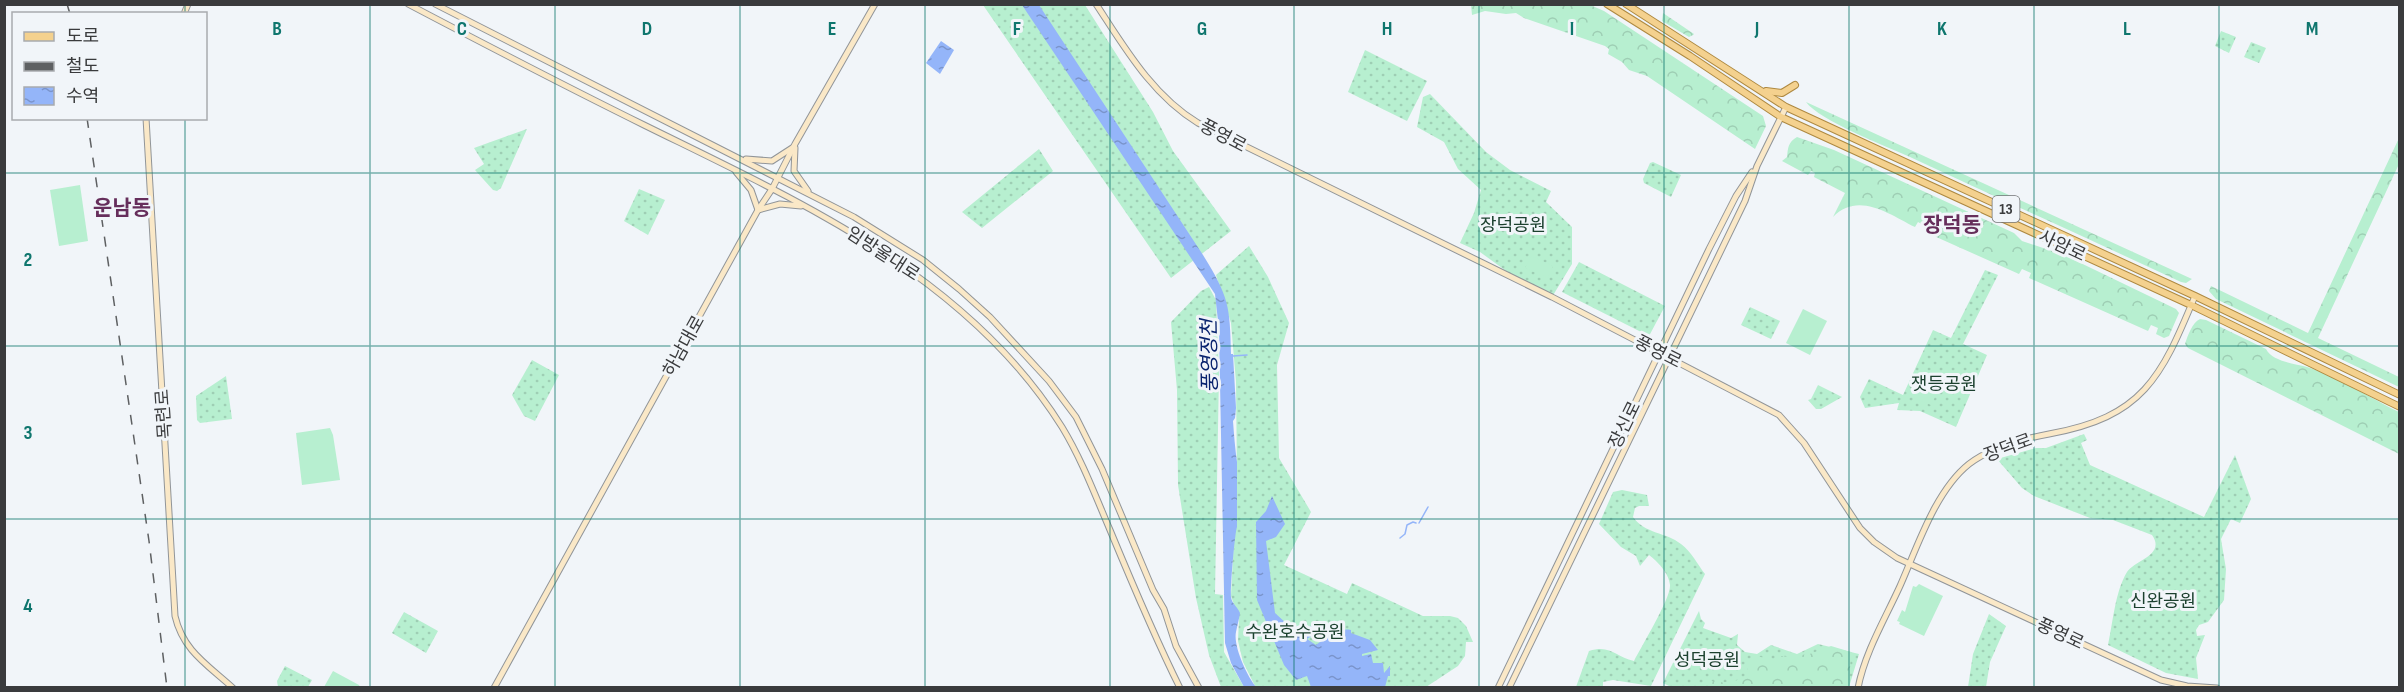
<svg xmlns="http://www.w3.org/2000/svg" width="2404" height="692" viewBox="0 0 2404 692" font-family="'Sofia Sans Condensed','Noto Sans KR',sans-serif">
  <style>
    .grass { fill: url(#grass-dots) }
    .forest { fill: url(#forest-crowns) }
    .pitch { fill: #b7efd0 }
    .water { fill: url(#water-ripples) }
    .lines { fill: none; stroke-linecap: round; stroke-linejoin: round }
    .stream { stroke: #94b5f9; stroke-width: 1.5 }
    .secondary-casing { stroke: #919599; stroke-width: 7 }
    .primary-casing { stroke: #ae8941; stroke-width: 8 }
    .secondary { stroke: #fae8c7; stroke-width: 5 }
    .primary { stroke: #f4d18e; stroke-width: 6 }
    .rail { stroke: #5e6062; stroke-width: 1.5; stroke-dasharray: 10 10; stroke-linecap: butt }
    .grid { fill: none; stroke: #0f766e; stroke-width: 1.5; stroke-opacity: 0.55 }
    .labels { text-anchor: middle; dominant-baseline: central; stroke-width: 6; stroke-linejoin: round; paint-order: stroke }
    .shield { fill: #f1f5f9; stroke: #717375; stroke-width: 1.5 }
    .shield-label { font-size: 16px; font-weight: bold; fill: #3a3b3d }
    .street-label { font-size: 18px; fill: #3a3b3d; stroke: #f1f5f9 }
    .park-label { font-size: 18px; fill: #1c412f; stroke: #f1f5f9 }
    .water-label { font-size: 20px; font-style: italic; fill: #07226d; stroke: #f1f5f9 }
    .quarter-label { font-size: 21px; font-weight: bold; fill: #662e5b; stroke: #f1f5f9 }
    .grid-label { font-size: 20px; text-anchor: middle; font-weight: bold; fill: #0f766e; stroke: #f1f5f9; stroke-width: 6; stroke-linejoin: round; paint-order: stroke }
  </style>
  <defs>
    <pattern id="grass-dots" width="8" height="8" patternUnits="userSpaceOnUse" patternTransform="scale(1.5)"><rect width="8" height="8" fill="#b7efd0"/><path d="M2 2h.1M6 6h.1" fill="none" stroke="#9eceb4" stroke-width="1.8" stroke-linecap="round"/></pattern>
    <pattern id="forest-crowns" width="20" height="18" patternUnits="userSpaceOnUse" patternTransform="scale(1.5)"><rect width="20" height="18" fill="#b7efd0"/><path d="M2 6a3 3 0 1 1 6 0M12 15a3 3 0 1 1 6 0" fill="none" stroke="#9eceb4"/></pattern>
    <pattern id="water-ripples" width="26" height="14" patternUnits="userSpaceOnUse" patternTransform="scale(1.5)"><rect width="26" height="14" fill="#94b5f9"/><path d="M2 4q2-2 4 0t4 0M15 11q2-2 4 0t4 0" fill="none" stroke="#7a94cb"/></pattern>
  </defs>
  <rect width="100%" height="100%" fill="#f1f5f9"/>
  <g class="grass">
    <polygon points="983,5 1085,5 1153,112 1173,151 1231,231 1171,278"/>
    <polygon points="2221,31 2236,37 2229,53 2215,46"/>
    <polygon points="2251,42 2266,48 2259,63 2244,57"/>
    <polygon points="1365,50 1427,81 1407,121 1348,92"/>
    <polygon points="1430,94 1486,152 1510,170 1551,191 1546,202 1572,227 1572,264 1552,297 1513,276 1480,252 1460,243 1474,213 1481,190 1458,169 1444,142 1417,127 1423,97"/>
    <polygon points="527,129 501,188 497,191 493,190 475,170 484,164 474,148"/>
    <polygon points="1039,149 1053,171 982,228 962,212"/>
    <polygon points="1650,163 1653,162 1681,175 1671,197 1644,183 1643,179"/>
    <polygon points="639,189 665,200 648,235 624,221"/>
    <polygon points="1249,246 1268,277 1289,323 1277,365 1279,458 1311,512 1284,565 1347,594 1352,583 1423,616 1450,616 1458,618 1466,626 1473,642 1466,642 1465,656 1458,666 1426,687 1256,688 1243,662 1238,641 1239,619 1231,596 1237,479 1236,382 1231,323 1216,275"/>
    <polygon points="1579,262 1665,306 1649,336 1562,292"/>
    <polygon points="1985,270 1998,275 1963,344 1987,355 1956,427 1920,411 1897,410 1899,403 1865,408 1860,397 1869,379 1903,395 1933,330 1951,338"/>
    <polygon points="1209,287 1216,300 1219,374 1215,594 1223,595 1224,652 1244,687 1221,687 1209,655 1196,598 1178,485 1177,390 1171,322 1201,291"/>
    <polygon points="1750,307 1780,321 1771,339 1741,325"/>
    <polygon points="532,360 559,375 535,421 524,416 512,395"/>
    <polygon points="226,376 232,419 200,423 197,420 196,396"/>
    <polygon points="1818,385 1842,397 1821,409 1816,409 1808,400 1811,399"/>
    <path d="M2084 434 2087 440 2081 443 2090 465 2204 517 2235 455 2251 499 2240 523 2231 519 2221 539 2226 569 2224 600 2208 622 2199 625 2196 630 2197 636 2205 635 2196 658 2198 679 2166 673 2108 645C2113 622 2115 592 2127 572 2135 560 2166 555 2152 535L2113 520 2090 518 2034 496 2022 488 1997 459 2036 448H2046Z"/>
    <path d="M1622 490 1647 495 1649 506H1639L1635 508 1633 517C1645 534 1666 532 1681 544 1691 551 1698 565 1705 574L1651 686 1613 680 1603 682V687H1576L1589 651C1611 644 1615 657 1634 661 1641 647 1671 598 1670 585 1669 573 1657 561 1649 555L1640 566 1636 556 1621 547 1599 524 1613 492Z"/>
    <polygon points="1699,611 1701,619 1705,623 1703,628 1731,638 1738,634 1737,645 1745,652 1757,654 1771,645 1797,654 1818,644 1859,654 1849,687 1673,688 1663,683"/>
    <polygon points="404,612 438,631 426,653 392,633"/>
    <polygon points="1989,614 2006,626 1990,662 1986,687 1968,687 1973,654"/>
    <polygon points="285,666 312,680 308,687 278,687 277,681"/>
  </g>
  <g class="forest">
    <polygon points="1588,4 1604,11 1763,116 1766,126 1755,149 1647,76 1629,70 1622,62 1608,54 1609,49 1605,46 1524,18 1516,13 1506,14 1485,11 1472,15 1471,5"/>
    <polygon points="1663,13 1694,34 1693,35 1689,37 1662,21"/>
    <path d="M1806 102 2192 279 2186 283 2181 282C2091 240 2000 199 1910 157 1886 146 1820 121 1806 102Z"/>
    <path d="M1797 137 1834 150 2014 233 2022 241 2064 255 2176 309 2179 313 2169 336 2164 338 2156 334 2158 328 2151 325 2148 331 2029 278 2031 273 2022 269 2019 274 1925 232 1928 228 1918 222 1915 227C1889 214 1858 191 1833 217L1845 193 1814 177 1815 173 1811 171 1808 175 1782 161 1787 157C1788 148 1788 142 1797 137Z"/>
    <polygon points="2399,138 2399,164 2318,338 2399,377 2399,387 2216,299 2209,291 2211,286 2308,333"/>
    <path d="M2200 319 2206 320 2266 349C2273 362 2294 363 2307 367 2335 375 2372 399 2399 412V454L2188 348 2185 344C2188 335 2192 323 2200 319Z"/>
    <path d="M1831 646 1851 652 1849 687H1707L1711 681C1725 683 1737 684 1748 673L1747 663 1756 656 1775 660 1782 656 1793 658 1797 654 1807 655Z"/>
  </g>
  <g class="pitch">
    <polygon points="80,185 88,241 59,246 50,190"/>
    <polygon points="1531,256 1553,266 1548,278 1525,268"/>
    <polygon points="1803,309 1827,321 1810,355 1786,343"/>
    <polygon points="1916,383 1937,393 1931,405 1910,396"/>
    <polygon points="330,428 333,435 340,480 302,485 296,433"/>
    <polygon points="1919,584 1943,596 1924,636 1899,624 1900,622 1897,621 1902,610 1905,612 1913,586 1916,587"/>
    <polygon points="333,671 359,685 360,687 324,687"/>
  </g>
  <g class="water">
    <path d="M1022 5H1039L1203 255C1229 297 1230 306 1231 354H1233L1236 408 1235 418 1233 421C1234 435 1235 448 1237 462V527C1235 531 1230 589 1231 597 1232 604 1237 606 1240 613 1239 620 1237 626 1236 632 1233 646 1247 676 1256 687H1244L1231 663 1225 643 1219 330 1215 294Z"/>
    <polygon points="941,41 954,50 940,74 926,63"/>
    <path d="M1272 496 1285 524 1276 537 1266 541 1275 613 1287 624 1299 627 1301 635 1306 633V627L1316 625 1319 631 1307 639 1316 645C1326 638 1337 627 1351 630V633L1370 640 1378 650 1362 654V656L1371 654 1373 663H1383L1384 673 1390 666V676H1388L1385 687H1311L1307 676 1296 680 1284 665 1257 600 1256 522 1266 511Z"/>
  </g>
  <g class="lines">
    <g class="stream">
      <polyline points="1233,356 1247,355"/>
      <polyline points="1419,523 1428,507"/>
      <polyline points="1400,538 1405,534 1407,525 1413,522 1416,523"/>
    </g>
    <g class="secondary-casing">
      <g id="secondary">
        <path d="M408 4C486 45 565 86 644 125 798 201 967 275 1062 427 1082 460 1095 495 1110 530 1132 583 1154 636 1180 688"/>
        <polyline points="435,4 854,217 923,260 959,289 990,317 1049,381 1076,417 1102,469 1153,590 1164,609 1176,646 1199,688"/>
        <path d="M1096 4C1125 48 1152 95 1198 123L1552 297 1779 415 1804 443 1860 528 1874 542 1897 558 2161 680 2187 686 2217 688"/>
        <polyline points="184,14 188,4"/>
        <path d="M146 118 175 616C183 651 208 665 233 688"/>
        <polyline points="795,148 794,171 808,191"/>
        <polyline points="746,159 772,161 792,148"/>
        <polyline points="736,172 751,190 758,210"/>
        <polyline points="758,210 780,204 801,206"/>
        <polyline points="494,688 758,210 772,189 795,144 875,4"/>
        <polyline points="1498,688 1709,249 1736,196 1752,172"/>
        <polyline points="1509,688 1745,201 1757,166 1786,107"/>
        <path d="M1858 688C1865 652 1885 619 1900 586 1917 548 1935 491 1969 464 1991 447 2022 439 2049 434 2143 417 2161 378 2195 296"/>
      </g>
    </g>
    <g class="primary-casing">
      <g id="primary">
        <polyline points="1607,4 1690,56 1781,117 2191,305 2400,407"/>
        <polyline points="1626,4 1786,107 2195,296 2400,395"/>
        <polyline points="1766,91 1782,93 1795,85"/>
      </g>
    </g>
    <use href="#secondary" class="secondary"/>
    <use href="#primary" class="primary"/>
    <g class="rail">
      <polyline points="67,4 70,14"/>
      <polyline points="87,118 149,541 167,688"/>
    </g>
  </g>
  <path class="grid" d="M185 4V14M370 4V688M555 4V688M740 4V688M925 4V688M1110 4V688M1294 4V688M1479 4V688M1664 4V688M1849 4V688M2034 4V688M2219 4V688M185 118V688M4 173H2400M4 346H2400M4 519H2400"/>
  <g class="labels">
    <rect class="shield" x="1992.5" y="196" width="27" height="26" rx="4.5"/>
    <g class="shield-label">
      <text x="2006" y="209">13</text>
    </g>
    <g class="street-label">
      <text transform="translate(1223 136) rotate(28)">풍영로</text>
      <text transform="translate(2062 246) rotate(25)">사암로</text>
      <text transform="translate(883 254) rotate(33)">임방울대로</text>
      <text transform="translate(684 346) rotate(-61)">하남대로</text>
      <text transform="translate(1658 352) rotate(27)">풍영로</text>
      <text transform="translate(164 414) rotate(-94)">목련로</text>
      <text transform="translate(1625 425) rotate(-64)">장신로</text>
      <text transform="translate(2008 448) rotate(-20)">장덕로</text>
      <text transform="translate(2060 634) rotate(25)">풍영로</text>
    </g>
    <g class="park-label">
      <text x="1513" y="225">장덕공원</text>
      <text x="1944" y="384">잿등공원</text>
      <text x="2163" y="601">신완공원</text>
      <text x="1295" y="632">수완호수공원</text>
      <text x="1707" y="660">성덕공원</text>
    </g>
    <g class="water-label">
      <text transform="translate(1210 356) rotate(-91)">풍영정천</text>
    </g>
    <g class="quarter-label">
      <text x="122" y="208">운남동</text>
      <text x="1952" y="225">장덕동</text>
    </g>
  </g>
  <g class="grid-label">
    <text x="277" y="35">B</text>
    <text x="462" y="35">C</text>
    <text x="647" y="35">D</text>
    <text x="832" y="35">E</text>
    <text x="1017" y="35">F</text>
    <text x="1202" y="35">G</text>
    <text x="1387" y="35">H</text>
    <text x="1572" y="35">I</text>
    <text x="1757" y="35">J</text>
    <text x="1942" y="35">K</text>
    <text x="2127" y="35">L</text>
    <text x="2312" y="35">M</text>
    <text x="28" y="266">2</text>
    <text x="28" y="439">3</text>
    <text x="28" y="612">4</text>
  </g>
  <rect width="2404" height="692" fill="none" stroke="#3a3b3d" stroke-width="12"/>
  <rect x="12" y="12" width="195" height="108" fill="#f1f5f9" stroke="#a8abae" stroke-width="1.5"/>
  <rect x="24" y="32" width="30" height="9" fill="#f4d18e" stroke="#a8abae" stroke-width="1.5"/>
  <text x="66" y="42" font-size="18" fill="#3a3b3d">도로</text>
  <rect x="24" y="62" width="30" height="9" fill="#5e6062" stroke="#a8abae" stroke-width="1.5"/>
  <text x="66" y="72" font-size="18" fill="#3a3b3d">철도</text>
  <rect x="24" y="87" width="30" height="18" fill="url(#water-ripples)" stroke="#a8abae" stroke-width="1.5"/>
  <text x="66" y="102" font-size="18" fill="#3a3b3d">수역</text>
</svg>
